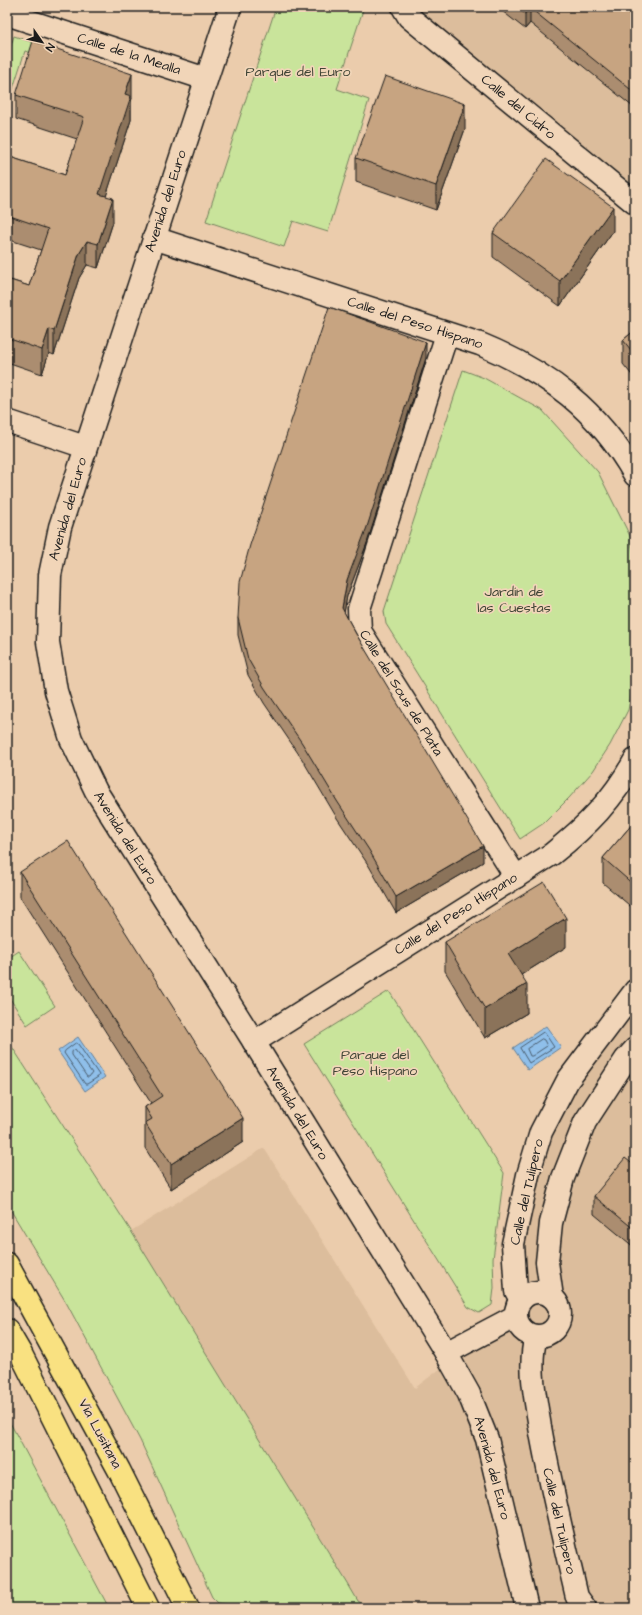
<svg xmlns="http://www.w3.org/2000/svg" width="642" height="1615" viewBox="0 0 642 1615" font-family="'Architects Daughter',sans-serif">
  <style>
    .built { fill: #dcbd9c }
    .green { fill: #c9e49b; stroke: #72805c }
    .water { fill: #8fbfea; stroke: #617e98 }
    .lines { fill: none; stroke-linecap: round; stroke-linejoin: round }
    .shore { stroke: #4a5d6e; stroke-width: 1 }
    .minor-casing { stroke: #1c1c1c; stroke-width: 25 }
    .major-casing { stroke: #1c1c1c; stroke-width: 25 }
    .minor { stroke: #f1d5b8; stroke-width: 22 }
    .major { stroke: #f9e181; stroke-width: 22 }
    .wall { fill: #ab8d6f; stroke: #1c1c1c }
    .shaded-wall { fill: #8b735a; stroke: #1c1c1c }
    .building { fill: #c7a481; stroke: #1c1c1c }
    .labels { text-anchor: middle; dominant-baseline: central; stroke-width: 3.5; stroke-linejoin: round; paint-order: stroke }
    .street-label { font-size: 14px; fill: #1c1c1c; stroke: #f1d5b8 }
    .park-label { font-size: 14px; fill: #3f4435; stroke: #f1d5b8 }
  </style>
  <rect width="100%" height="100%" fill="#ebccac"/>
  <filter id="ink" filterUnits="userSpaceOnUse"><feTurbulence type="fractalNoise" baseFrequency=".025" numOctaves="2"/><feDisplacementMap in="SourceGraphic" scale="8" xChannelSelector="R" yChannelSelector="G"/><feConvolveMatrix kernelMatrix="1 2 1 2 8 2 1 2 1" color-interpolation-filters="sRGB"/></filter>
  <g filter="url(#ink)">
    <g class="built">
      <polygon points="403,7 635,7 635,203"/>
      <polygon points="635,991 635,1608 294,1608 131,1231 264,1148 415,1388 499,1324 508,1309 513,1244 541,1132"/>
    </g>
    <g class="green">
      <polygon points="276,7 364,7 337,89 369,100 328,232 293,221 284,247 206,221"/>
      <polygon points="14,36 71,55 68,65 25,51 7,107 7,58"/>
      <polygon points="463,370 484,378 542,410 598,472 630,536 635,560 635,677 628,710 610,745 593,771 569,798 544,823 520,839 386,624 384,611"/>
      <polygon points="19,951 55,1006 27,1025 7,994 7,959"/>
      <polygon points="389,991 504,1173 493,1259 494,1288 492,1305 479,1313 468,1307 304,1044"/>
      <polygon points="7,1039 131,1231 348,1584 358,1601 368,1608 249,1608 218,1603 212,1597 140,1440 67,1304 7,1204"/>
      <polygon points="7,1417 109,1608 7,1608"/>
    </g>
    <g class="water">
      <polygon points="546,1026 561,1047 528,1070 513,1048"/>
      <polygon points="78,1037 105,1077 85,1091 58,1051"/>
    </g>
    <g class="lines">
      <g class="shore">
        <polygon points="544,1032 554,1047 529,1063 520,1048"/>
        <polygon points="542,1039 544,1040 547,1046 532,1056 530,1056 527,1049"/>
        <polygon points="76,1043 78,1044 99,1075 98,1077 87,1084 85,1084 64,1053 65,1051"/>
        <polygon points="75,1050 92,1073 89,1077 87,1077 72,1055 72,1052"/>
      </g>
      <g class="minor-casing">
        <g id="minor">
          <polyline points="230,7 60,527 50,575 48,642 56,691 71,739 96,791 254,1042 446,1353 469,1394 487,1439 527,1608"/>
          <polyline points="403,7 409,17 635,203"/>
          <polyline points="7,14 206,79"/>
          <path d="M154 238 480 344C548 372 598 410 635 475"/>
          <polyline points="447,334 359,609 360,631 516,877"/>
          <polyline points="7,421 85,447"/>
          <path d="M254 1042 552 854C587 826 613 800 635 760"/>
          <circle cx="538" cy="1314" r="22"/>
          <polyline points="552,1297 547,1262 551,1223 563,1178 585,1122 626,1059 635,1049"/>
          <polyline points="521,1300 516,1291 513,1244 528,1175 541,1132 568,1080 635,991"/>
          <path d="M536 1336C528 1366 535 1396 540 1427 550 1484 564 1541 577 1597L585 1608"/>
          <polyline points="446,1353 516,1316"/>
        </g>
      </g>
      <g class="major-casing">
        <g id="major">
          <polyline points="7,1264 119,1470 188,1608"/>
          <polyline points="7,1330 21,1354 148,1608"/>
        </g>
      </g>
      <use href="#minor" class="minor"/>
      <use href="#major" class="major"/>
    </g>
    <g class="wall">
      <polygon points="497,7 635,7 635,124 633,122 633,107 530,23 525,29"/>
      <polygon points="16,95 132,98 131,102 131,120 106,196 113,222 98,268 87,265 79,278 54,355 49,353 42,374 7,362 7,279 29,286 41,250 7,239 7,156 65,175 77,139 16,119"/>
      <polygon points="465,129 436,210 356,182 356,158"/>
      <polygon points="613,231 560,306 493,257 493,233"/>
      <polygon points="635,330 635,379 623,364 623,340"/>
      <polygon points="426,358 367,543 347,596 344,612 483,862 396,913 369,866 337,818 302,759 264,703 248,675 238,635 238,618"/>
      <polygon points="635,821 635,910 603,883 603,858"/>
      <polygon points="20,872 243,1142 171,1189 145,1148 145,1107 151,1103 20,897"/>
      <polygon points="445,942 566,947 521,975 527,1013 485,1038 445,971"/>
      <polygon points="635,1166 635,1248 594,1214 594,1196"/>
    </g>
    <g class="shaded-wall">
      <polygon points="530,8 530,23 525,29 525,14"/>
      <polygon points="132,74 132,98 131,102 131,120 99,218 99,194 125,94"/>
      <polygon points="465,104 465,129 436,210 436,186"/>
      <polygon points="113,198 113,222 98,268 98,244"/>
      <polygon points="613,207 613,231 560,306 560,281"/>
      <polygon points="87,241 87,265 79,278 54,355 54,331 79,254"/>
      <polygon points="49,329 49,353 42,374 42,350"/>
      <polygon points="426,342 426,358 367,543 347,596 342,625 342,608 347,580"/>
      <polygon points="483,846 483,862 396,913 396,897"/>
      <polygon points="566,918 566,947 508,983 508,954"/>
      <polygon points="527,984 527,1013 485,1038 485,1009"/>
      <polygon points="243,1118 243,1142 171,1189 171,1164"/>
    </g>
    <g class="building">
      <polygon points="517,7 635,7 635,93 530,8 525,14"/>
      <polygon points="33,41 132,74 125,94 131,96 99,194 113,198 98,244 87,241 79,254 54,331 49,329 42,350 7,338 7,279 29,286 48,229 7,215 7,156 65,175 84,117 16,95"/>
      <polygon points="385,76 465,104 436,186 356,158"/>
      <polygon points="546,159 613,207 560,281 493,233"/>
      <polygon points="329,307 426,342 367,527 347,580 342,608 356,634 483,846 396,897 369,850 337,801 302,743 264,687 248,659 238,618 240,582 250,545"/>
      <polygon points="635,330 635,355 623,340"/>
      <polygon points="635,821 635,886 603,858"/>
      <polygon points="68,841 243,1118 171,1164 145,1123 152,1119 145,1107 162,1096 20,872"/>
      <polygon points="544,882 566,918 508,954 527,984 485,1009 445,942"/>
      <polygon points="625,1158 635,1166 635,1230 594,1196"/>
    </g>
  </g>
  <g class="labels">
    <g class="street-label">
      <text transform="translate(129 54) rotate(18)">Calle de la Mealla</text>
      <text transform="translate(518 107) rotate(40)">Calle del Cidro</text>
      <text transform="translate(166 201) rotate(-72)">Avenida del Euro</text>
      <text transform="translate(415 323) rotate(18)">Calle del Peso Hispano</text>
      <text transform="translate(68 509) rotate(-74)">Avenida del Euro</text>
      <text transform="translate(401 693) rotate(58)">Calle del Sous de Plata</text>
      <text transform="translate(125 838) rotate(58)">Avenida del Euro</text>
      <text transform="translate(456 914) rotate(-32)">Calle del Peso Hispano</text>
      <text transform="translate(297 1113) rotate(59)">Avenida del Euro</text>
      <text transform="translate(527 1192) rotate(-77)">Calle del Tulipero</text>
      <text transform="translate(100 1434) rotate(62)">Vía Lusitana</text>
      <text transform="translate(492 1468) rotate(75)">Avenida del Euro</text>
      <text transform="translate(559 1521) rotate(77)">Calle del Tulipero</text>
    </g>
    <g class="park-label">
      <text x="298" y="72">Parque del Euro</text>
      <text x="514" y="592">Jardín de<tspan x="514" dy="16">las Cuestas</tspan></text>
      <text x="375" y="1055">Parque del<tspan x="375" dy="16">Peso Hispano</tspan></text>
    </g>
  </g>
  <rect width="642" height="1615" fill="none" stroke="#f1d5b8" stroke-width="24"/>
  <rect x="12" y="12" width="618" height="1591" fill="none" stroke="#1c1c1c" stroke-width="1.5" filter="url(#ink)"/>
  <g transform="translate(42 42) rotate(124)" stroke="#f1d5b8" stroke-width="3" paint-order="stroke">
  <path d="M0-3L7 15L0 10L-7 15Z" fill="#1c1c1c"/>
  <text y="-6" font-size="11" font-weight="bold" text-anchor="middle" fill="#1c1c1c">N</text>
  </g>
</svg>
